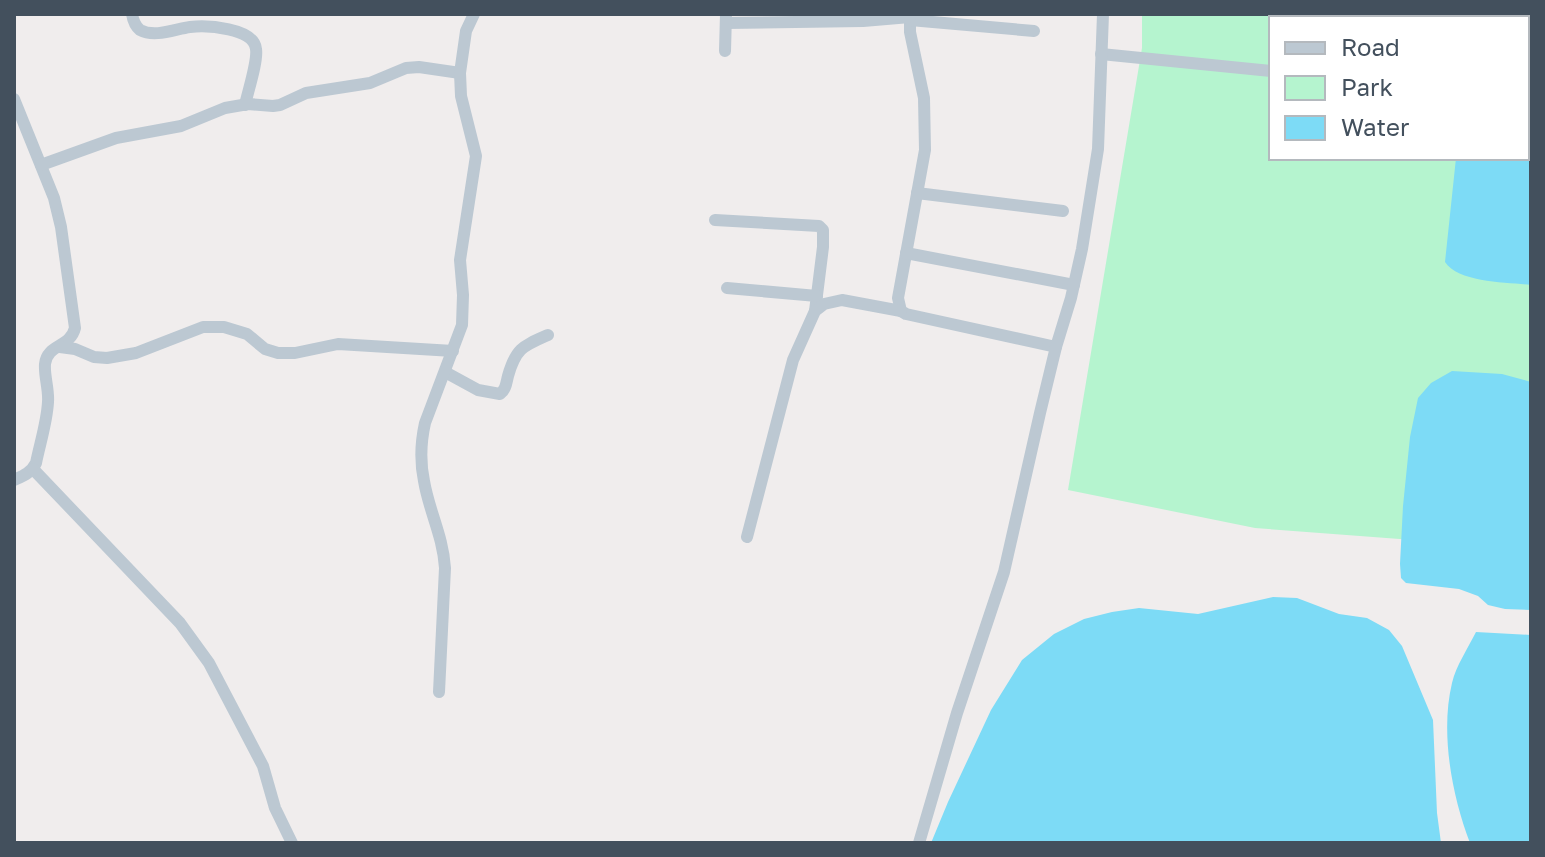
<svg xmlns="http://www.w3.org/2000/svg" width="1545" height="857" viewBox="0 0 1545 857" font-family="'Golos Text',sans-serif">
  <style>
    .green { fill: #b5f4cf; fill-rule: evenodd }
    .water { fill: #7ddbf6 }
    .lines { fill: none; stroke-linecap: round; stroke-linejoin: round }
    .minor { stroke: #bcc8d2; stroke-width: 12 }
  </style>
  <rect width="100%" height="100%" fill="#f0eded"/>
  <path class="green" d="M1142 14H1531V549L1255 528 1068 490 1142 48ZM1271 18H1527V158H1271Z"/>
  <g class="water">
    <path d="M1527 71 1531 72V285C1507 282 1459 283 1445 262L1456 158H1527Z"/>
    <polygon points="1452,371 1502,374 1531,382 1531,610 1505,609 1488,605 1478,596 1459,589 1406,583 1401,578 1400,564 1403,506 1410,437 1418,398 1431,383"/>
    <polygon points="1273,597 1297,598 1339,614 1367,618 1389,630 1402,646 1433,720 1437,813 1441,843 931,843 948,802 991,710 1022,660 1054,634 1084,619 1112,612 1139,608 1198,614"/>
    <path d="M1476 632 1531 635V843H1470C1452 796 1440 733 1452 683 1456 666 1468 648 1476 632Z"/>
  </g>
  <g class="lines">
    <g class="minor">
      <path d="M132 14C133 20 135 26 140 30 155 38 175 29 190 27 207 25 254 28 256 49 258 61 248 91 245 105"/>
      <polyline points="910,14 910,32 924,98 925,150 898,298 901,311 906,314 1056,347"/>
      <polyline points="1406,14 1408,18"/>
      <polyline points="1321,18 1321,14"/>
      <polyline points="910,20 1034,31"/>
      <polyline points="726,23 863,21 910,17"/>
      <polyline points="725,51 726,14"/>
      <polyline points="1101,54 1271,71"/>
      <path d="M14 99 54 198 61 227 75 328C70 348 47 344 45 364 44 376 49 389 48 402 47 422 40 443 36 463 31 473 23 476 14 480"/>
      <polyline points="41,165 116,138 181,126 225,108 248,104 273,106 280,105 306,93 370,83 406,68 419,67 460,73"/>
      <polyline points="917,193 1063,211"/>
      <polyline points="715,220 819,226 823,230 823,247 815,311"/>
      <polyline points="906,253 1074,285"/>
      <polyline points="727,288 817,296"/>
      <polyline points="60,347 75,349 94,357 107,358 136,353 203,327 224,327 247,334 265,349 278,353 295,353 338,344 453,351"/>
      <path d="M445 372 478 390 500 394C506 389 506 384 508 376 516 348 523 346 548 335"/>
      <polyline points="33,469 180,623 209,663 263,766 275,808 292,843"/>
      <polyline points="747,537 793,360 815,311 824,304 842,300 901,311"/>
      <path d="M439 692 445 568C443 536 429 511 424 481 420 462 421 441 425 423L462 325 463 295 460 260 476 156 461 96 460 73 466 31 474 14"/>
      <polyline points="919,843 957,713 1004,572 1040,413 1056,347 1071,298 1082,249 1098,149 1103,14"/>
    </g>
  </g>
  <rect width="1545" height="857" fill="none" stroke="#43505d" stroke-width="32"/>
  <rect x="1269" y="16" width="260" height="144" fill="#ffffff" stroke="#b4b9be" stroke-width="2"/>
  <rect x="1285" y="42" width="40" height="12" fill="#bcc8d2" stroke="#b4b9be" stroke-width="2"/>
  <text x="1341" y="56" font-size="24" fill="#43505d">Road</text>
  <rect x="1285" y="76" width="40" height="24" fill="#b5f4cf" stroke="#b4b9be" stroke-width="2"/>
  <text x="1341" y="96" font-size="24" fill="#43505d">Park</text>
  <rect x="1285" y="116" width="40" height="24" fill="#7ddbf6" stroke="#b4b9be" stroke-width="2"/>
  <text x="1341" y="136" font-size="24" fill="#43505d">Water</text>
</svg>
